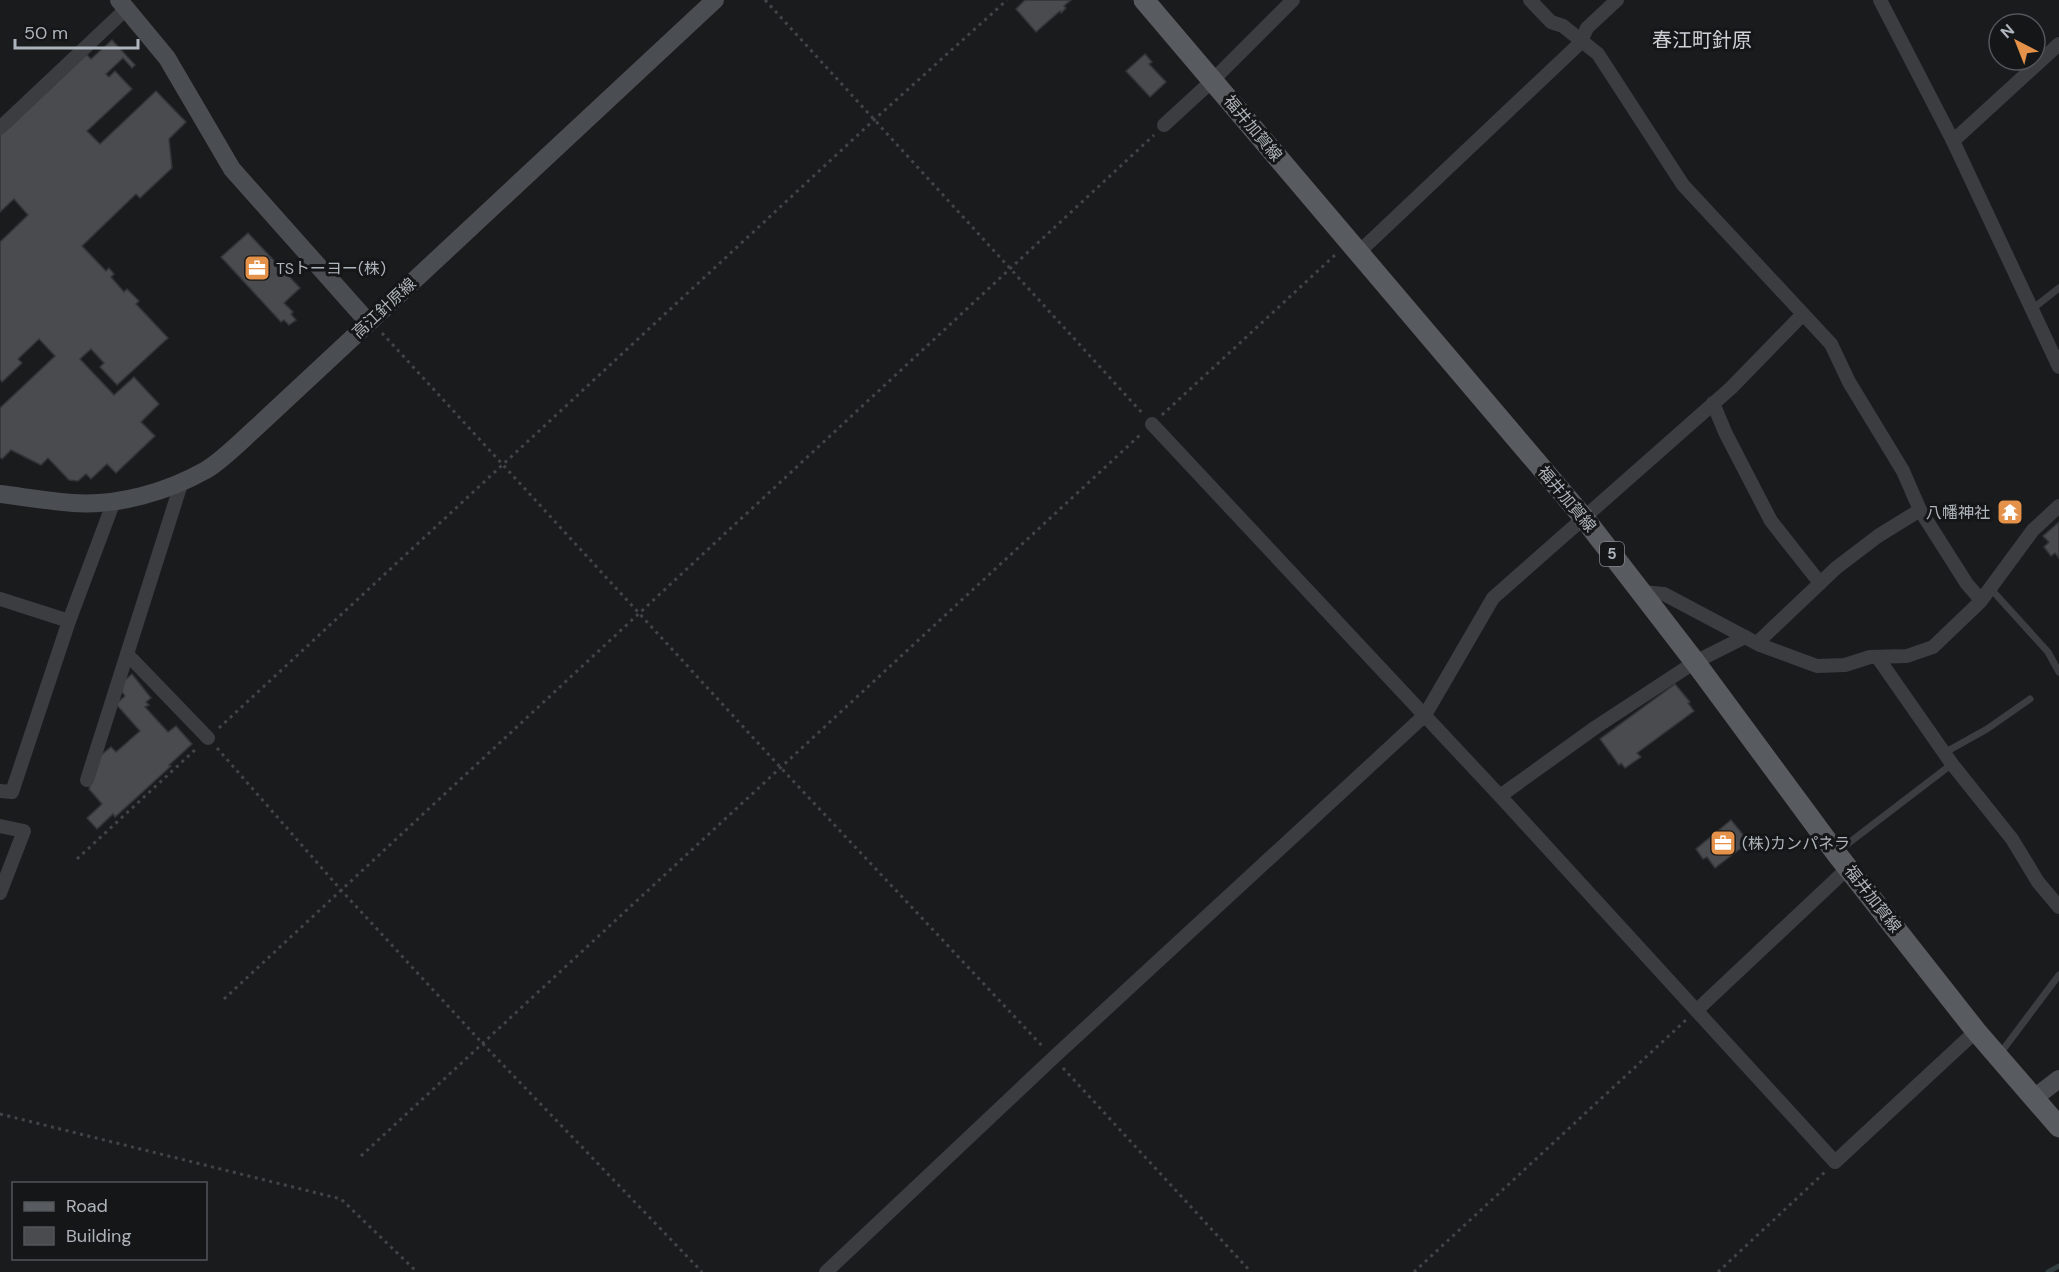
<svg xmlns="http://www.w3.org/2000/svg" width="2059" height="1272" viewBox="0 0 2059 1272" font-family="'DM Sans','Noto Sans JP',sans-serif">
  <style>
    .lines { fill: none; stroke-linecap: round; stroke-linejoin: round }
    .stream { stroke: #333e41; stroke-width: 5 }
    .building { fill: #494b4f; stroke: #343538; stroke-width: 1.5 }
    .path { stroke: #424548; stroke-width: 3; stroke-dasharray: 3 4.5; stroke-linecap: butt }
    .lane { stroke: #3b3d41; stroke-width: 7 }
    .street { stroke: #3b3d41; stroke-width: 14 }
    .secondary { stroke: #4a4d51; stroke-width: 18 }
    .primary { stroke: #585b60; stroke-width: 21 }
    .labels { text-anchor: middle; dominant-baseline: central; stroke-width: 6; stroke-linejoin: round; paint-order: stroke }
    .shield { fill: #151617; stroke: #80858a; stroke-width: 1.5 }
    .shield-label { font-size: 15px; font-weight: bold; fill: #aeb4bb }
    .street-label { font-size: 16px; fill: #aeb4bb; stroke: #151617 }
    .poi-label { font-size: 16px; fill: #aeb4bb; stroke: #151617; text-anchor: start }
    .quarter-label { font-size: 20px; fill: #ced2d7; stroke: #151617 }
  </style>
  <rect width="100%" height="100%" fill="#1a1b1c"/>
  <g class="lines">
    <polyline class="stream" points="2048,1272 2059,1266"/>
  </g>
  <g class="building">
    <polygon points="1025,0 1071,0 1064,6 1066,8 1061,13 1060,11 1036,32 1016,9"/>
    <polygon points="112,40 135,65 132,68 123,58 106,74 109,77 115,71 132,89 87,131 100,144 156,91 186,122 169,139 172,168 140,198 136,194 82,246 106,271 109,268 114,274 111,277 124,292 127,289 139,301 136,304 168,338 117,385 100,367 104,363 91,349 80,359 114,395 134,377 159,404 141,422 155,436 116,473 107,464 91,479 86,474 78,481 69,480 48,458 41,465 11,450 2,459 0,457 0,408 55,356 39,339 18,359 22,363 2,382 0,379 0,242 28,215 14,199 0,212 0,134 85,53 91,59"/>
    <polygon points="1145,54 1152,62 1149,64 1166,82 1150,97 1126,71"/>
    <polygon points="248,233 300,288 284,303 293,312 291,314 296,320 289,325 284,320 281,322 221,257"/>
    <polygon points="2059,522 2059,558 2055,553 2051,556 2044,547 2049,542 2043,536"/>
    <polygon points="132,674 151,698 146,702 149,705 145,707 168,732 176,726 192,744 169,765 171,766 115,817 113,814 97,829 87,818 102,804 89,789 100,756 111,747 116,752 140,731 116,704 125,696 122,692 123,682"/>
    <polygon points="1675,684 1690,702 1688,703 1694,711 1637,753 1641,757 1625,768 1621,763 1619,765 1600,739"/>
    <polygon points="1731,820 1749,842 1715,868 1707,857 1703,859 1696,849"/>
  </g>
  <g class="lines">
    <g class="path">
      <polyline points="765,0 1143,414"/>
      <polyline points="382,333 781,768 1044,1048"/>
      <polyline points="1162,415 1335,255"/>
      <polyline points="219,728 875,119 1007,0"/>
      <polyline points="217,748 341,890 483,1044 702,1272"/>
      <polyline points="77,859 197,748"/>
      <polyline points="224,999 1154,135"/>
      <polyline points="1063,1068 1251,1272"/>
      <polyline points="0,1114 341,1199 417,1272"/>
      <polyline points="361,1156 1141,434"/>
      <polyline points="1414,1272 1687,1019"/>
      <polyline points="1718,1272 1826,1171"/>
    </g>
    <g class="lane">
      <polyline points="2031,310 2059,288"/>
      <polyline points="1990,588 2048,652 2059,672"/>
      <polyline points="1944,753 1987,729 2030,699"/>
      <polyline points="1837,852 1952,764"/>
      <polyline points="1999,1055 2059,975"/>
    </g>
    <g class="street">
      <polyline points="1530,0 1551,22 1563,26 1598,54 1683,185 1831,344 1849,382 1903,471 1920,510 1967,584 1981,600"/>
      <polyline points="1880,0 1953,141 2059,367"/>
      <polyline points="1164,125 1213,80 1293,0"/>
      <polyline points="0,128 126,9"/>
      <polyline points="1953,141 2059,44"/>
      <polyline points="1358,253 1577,46 1581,41 1587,28 1617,0"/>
      <polyline points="1713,403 1725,432 1771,521 1820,583"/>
      <polyline points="1152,424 1500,796 1835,1162 1976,1031"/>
      <polyline points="1642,592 1664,594 1760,645 1817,666 1845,665 1870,657 1907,656 1933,647 1980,602 2033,530 2059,506"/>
      <polyline points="0,599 69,621 12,792 0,791"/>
      <polyline points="69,621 114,501"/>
      <polyline points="1757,643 1836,568 1878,536 1920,510"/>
      <polyline points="127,654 208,738"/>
      <polyline points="1878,658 1952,764 2012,839 2038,882 2059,907"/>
      <polyline points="87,780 182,481"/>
      <polyline points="1500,796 1596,727 1695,662 1745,637"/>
      <polyline points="0,826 24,831 0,893"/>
      <polyline points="1697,1010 1848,868"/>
      <polyline points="826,1272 1053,1058 1425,715 1493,598 1731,388 1803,314"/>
    </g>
    <g class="secondary">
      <polyline points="119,0 167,58 232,169 369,323"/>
      <path d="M0 494C24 497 49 501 73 503 118 506 167 492 206 470 224 459 243 439 259 425L715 0"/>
      <polyline points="2034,1098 2059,1079"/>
    </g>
    <polyline class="primary" points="1144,0 1584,518 1695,662 1836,853 1976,1031 2059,1127"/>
  </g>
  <defs>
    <g id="office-square" transform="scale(1.35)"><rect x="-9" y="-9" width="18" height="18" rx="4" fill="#e4914a" stroke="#151617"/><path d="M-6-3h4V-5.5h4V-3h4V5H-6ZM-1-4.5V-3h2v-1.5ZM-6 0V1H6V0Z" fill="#fff"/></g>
    <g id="temple-square" transform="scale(1.35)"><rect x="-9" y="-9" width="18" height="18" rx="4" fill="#e4914a" stroke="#151617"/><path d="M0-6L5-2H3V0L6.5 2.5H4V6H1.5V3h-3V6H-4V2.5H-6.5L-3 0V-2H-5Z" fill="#fff"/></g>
  </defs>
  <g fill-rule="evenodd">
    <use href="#office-square" x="257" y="268"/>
    <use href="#temple-square" x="2010" y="512"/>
    <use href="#office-square" x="1723" y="843"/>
  </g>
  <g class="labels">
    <rect class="shield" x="1600" y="542" width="24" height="24" rx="4.5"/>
    <g class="shield-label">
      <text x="1612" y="554">5</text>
    </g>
    <g class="street-label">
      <text transform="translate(1253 128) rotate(50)">福井加賀線</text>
      <text transform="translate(384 308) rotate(-43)">高江針原線</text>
      <text transform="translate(1567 499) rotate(50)">福井加賀線</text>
      <text transform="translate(1873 899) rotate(52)">福井加賀線</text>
    </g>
    <g class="poi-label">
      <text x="276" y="268">TSトーヨー(株)</text>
      <text x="1990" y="512" text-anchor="end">八幡神社</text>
      <text x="1742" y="843">(株)カンパネラ</text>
    </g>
    <g class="quarter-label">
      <text x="1702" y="40">春江町針原</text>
    </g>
  </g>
  <rect x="12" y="1182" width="195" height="78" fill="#151617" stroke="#525559" stroke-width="1.5"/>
  <rect x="24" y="1202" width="30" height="9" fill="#585b60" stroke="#525559" stroke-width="1.5"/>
  <text x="66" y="1212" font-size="18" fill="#aeb4bb">Road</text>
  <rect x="24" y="1227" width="30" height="18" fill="#494b4f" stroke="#525559" stroke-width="1.5"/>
  <text x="66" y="1242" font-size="18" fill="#aeb4bb">Building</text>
  <g transform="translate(2017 42) rotate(318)"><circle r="28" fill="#151617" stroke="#525559" stroke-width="1.5"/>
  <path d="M0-4.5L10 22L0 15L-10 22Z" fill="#e4914a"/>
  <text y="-9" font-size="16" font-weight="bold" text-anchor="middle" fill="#aeb4bb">N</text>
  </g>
  <path d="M15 39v9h123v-9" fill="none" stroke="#aeb4bb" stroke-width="3"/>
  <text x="24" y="39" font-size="18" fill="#aeb4bb" stroke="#151617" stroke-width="4.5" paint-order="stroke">50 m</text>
</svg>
